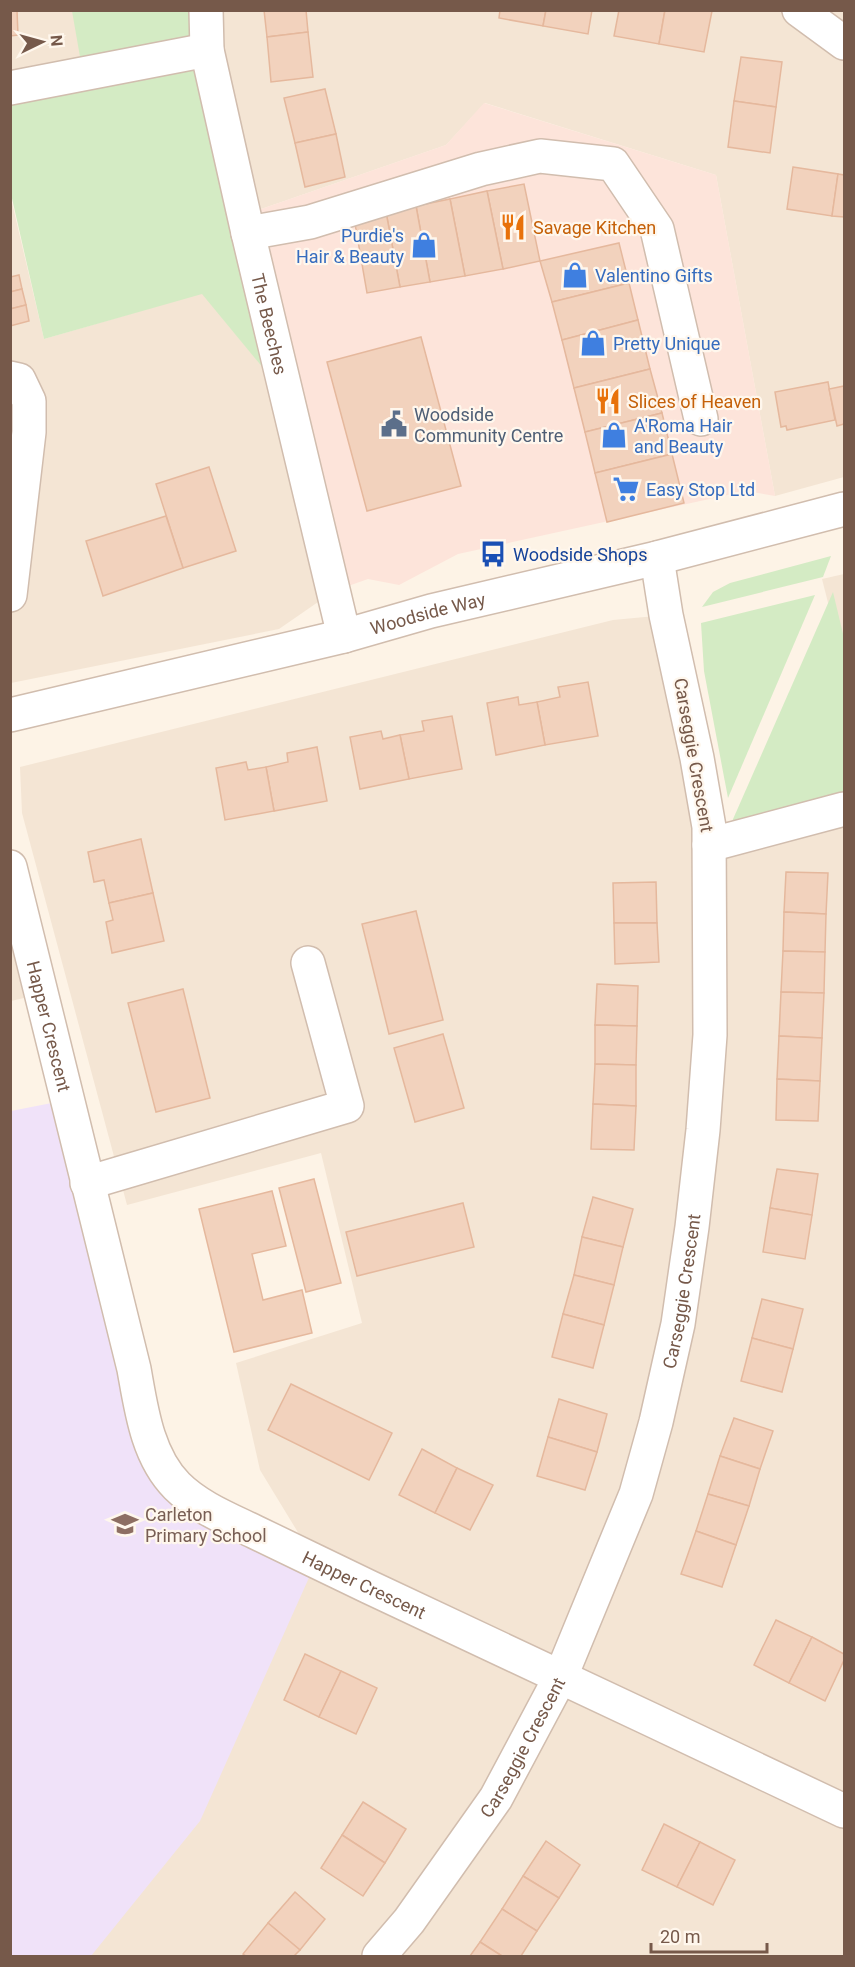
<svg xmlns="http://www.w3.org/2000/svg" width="855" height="1967" viewBox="0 0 855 1967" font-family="Roboto,sans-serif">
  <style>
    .residential { fill: #f4e5d4 }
    .commercial { fill: #fde4da }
    .education { fill: #f0e2f9 }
    .green { fill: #d4ebc4 }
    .building { fill: #f2d2bd; stroke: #e5b89d; stroke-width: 1.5 }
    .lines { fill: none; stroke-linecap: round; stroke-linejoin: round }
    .minor-casing { stroke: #d1bdae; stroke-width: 36 }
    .minor { stroke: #fff; stroke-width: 33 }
    .labels { text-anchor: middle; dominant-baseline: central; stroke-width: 4.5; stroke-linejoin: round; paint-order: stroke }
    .food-label { font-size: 18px; fill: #c56008; stroke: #fff7ed; text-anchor: start }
    .shop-label { font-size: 18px; fill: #366cbe; stroke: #fff7ed; text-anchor: start }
    .street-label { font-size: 18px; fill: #76594a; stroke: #fff7ed }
    .service-label { font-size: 18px; fill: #4e5e75; stroke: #fff7ed; text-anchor: start }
    .transit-label { font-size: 18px; fill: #164399; stroke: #fff7ed; text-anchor: start }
    .education-label { font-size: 18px; fill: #785e54; stroke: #fff7ed; text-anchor: start }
  </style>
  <rect width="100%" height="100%" fill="#fdf3e6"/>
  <g class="residential">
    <polygon points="11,11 844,11 844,477 775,496 716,175 485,103 446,145 244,215 11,88"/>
    <polygon points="10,194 44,339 202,293 287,397 334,591 279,629 11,683"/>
    <polygon points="844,574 844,666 822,579"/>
    <polygon points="666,615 709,826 844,794 844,1956 90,1956 316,1562 260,1470 236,1363 362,1323 321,1153 127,1205 22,813 20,767 613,620"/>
    <polygon points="11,944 24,998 11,1001 10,1001"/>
  </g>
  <polygon class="commercial" points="484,103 716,175 775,496 746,491 458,554 399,585 368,579 334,591 244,215 446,145"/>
  <polygon class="education" points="67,1100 162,1467 316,1562 200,1821 91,1956 11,1956 11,1111"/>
  <g class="green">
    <polygon points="72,11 206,11 287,397 202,294 44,339 11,194 10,88 83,74"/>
    <polygon points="831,556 823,577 702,607 713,592 730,583"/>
    <polygon points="833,592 844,638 844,798 730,826"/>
    <polygon points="815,595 728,798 704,671 701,623"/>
  </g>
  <g class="building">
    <polygon points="10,10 17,10 18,35 10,36"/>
    <polygon points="264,10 306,10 308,32 267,37"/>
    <polygon points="500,10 546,10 543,26 499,18"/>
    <polygon points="546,10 592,10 588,34 543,26"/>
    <polygon points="619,10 665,10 659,44 614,36"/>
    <polygon points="665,10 712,11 704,52 659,44"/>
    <polygon points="308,32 313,77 271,82 267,37"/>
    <polygon points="741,57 782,62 776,107 734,101"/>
    <polygon points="325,89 336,134 295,143 284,98"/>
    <polygon points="734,101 776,107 770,153 728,147"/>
    <polygon points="336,134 345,177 305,187 295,143"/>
    <polygon points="793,167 838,174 832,216 787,209"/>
    <polygon points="838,174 844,175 844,217 832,216"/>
    <polygon points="524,184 540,261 503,269 487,191"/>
    <polygon points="487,191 503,269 465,276 450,199"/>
    <polygon points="450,199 465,276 430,282 416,206"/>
    <polygon points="416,206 430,282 400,287 386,212"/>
    <polygon points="386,212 400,287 367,293 354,218"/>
    <polygon points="619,243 629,283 552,302 540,261"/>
    <polygon points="19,275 22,289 10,292 10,277"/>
    <polygon points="629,283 638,320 562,340 552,302"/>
    <polygon points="22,289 26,305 10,309 10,292"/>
    <polygon points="26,305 29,321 10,326 10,309"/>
    <polygon points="638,320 650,369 574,388 562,340"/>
    <polygon points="421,337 461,486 367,511 327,362"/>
    <polygon points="650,369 662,413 585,432 574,388"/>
    <polygon points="828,382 835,420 787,430 786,426 781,427 775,392"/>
    <polygon points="844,386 844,424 837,426 829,389"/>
    <polygon points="662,413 672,454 595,473 585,432"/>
    <polygon points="672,454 684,503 607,522 595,473"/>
    <polygon points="209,467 236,551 183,568 156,484"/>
    <polygon points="166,516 183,568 103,596 86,541"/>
    <polygon points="588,682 598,736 545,745 537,702 560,697 558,687"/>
    <polygon points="518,697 519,705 537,702 545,745 496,755 487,703"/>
    <polygon points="452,716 462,769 409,779 400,735 424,731 422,721"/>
    <polygon points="381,731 383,739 400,735 409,779 360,789 350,737"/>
    <polygon points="317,747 327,801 274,811 266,767 288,762 287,753"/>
    <polygon points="246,762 248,770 266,767 274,811 225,820 216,768"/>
    <polygon points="141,839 153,893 109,903 104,880 94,882 88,852"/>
    <polygon points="786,872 828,873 826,914 784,912"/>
    <polygon points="656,882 657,923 614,923 613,883"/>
    <polygon points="153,893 164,941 112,953 106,922 113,920 109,903"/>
    <polygon points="416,911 443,1020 389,1034 362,924"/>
    <polygon points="784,912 826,914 825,952 783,951"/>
    <polygon points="614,923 657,923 659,962 615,964"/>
    <polygon points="783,951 825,952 824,993 781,992"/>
    <polygon points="597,984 638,986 637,1026 595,1025"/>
    <polygon points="183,989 210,1098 156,1112 128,1003"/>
    <polygon points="781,992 824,993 822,1038 779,1036"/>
    <polygon points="595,1025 637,1026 636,1065 595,1064"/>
    <polygon points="443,1034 464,1108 415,1122 394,1048"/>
    <polygon points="779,1036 822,1038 820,1081 777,1079"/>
    <polygon points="595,1064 636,1065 636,1106 593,1104"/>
    <polygon points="777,1079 820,1081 818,1121 776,1120"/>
    <polygon points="593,1104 636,1106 634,1150 591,1149"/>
    <polygon points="777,1169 818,1174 812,1215 770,1208"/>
    <polygon points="314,1179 341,1283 306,1292 279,1188"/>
    <polygon points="272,1191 286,1246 252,1254 263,1300 302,1290 312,1333 234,1352 199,1209"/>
    <polygon points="593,1197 633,1209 623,1247 582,1237"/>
    <polygon points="463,1203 474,1247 357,1276 346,1232"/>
    <polygon points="770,1208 812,1215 805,1259 763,1252"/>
    <polygon points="582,1237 623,1247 614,1285 574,1275"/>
    <polygon points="574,1275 614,1285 604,1325 563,1314"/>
    <polygon points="762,1299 803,1309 793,1349 752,1338"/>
    <polygon points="563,1314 604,1325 593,1368 552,1357"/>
    <polygon points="752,1338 793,1349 782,1392 741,1381"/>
    <polygon points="291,1384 392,1433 369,1480 268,1430"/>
    <polygon points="559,1399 607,1414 597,1452 548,1437"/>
    <polygon points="734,1418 773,1431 760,1469 720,1456"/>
    <polygon points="548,1437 597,1452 585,1490 537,1476"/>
    <polygon points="422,1449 457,1468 435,1513 399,1495"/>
    <polygon points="720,1456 760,1469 749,1506 708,1494"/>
    <polygon points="457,1468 493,1485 470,1530 435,1513"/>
    <polygon points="708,1494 749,1506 736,1545 696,1531"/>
    <polygon points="696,1531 736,1545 722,1587 681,1574"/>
    <polygon points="776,1620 812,1637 789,1683 754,1665"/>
    <polygon points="812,1637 844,1654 844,1660 825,1701 789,1683"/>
    <polygon points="305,1654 341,1671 319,1717 284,1700"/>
    <polygon points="341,1671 377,1688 356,1734 319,1717"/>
    <polygon points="363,1802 406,1829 385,1863 342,1835"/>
    <polygon points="664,1824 700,1842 677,1887 642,1870"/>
    <polygon points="342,1835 385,1863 363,1896 321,1868"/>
    <polygon points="546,1841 580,1865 559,1898 523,1876"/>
    <polygon points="700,1842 735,1860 713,1905 677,1887"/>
    <polygon points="523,1876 559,1898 537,1931 502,1909"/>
    <polygon points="295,1892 325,1919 300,1950 268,1923"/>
    <polygon points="502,1909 537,1931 521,1956 502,1956 480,1942"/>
    <polygon points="268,1923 300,1950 294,1956 246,1956 243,1954"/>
    <polygon points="480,1942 502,1956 470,1956"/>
  </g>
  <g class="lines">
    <g class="minor-casing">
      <g id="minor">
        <path id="s1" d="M206 10 207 50 248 233 344 636"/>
        <polyline points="799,10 844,43"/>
        <polyline points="10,88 207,50"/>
        <polyline points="248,233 310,222 481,169 540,156 613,164 657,229 701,419"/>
        <polyline points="10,378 19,380 29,401 29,432 10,595"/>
        <path id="s2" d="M10 715 344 636 431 611 657 558 844 509"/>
        <polyline points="709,845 844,809"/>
        <path id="s3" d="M10 867 134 1369C141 1408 147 1456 177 1486 198 1507 228 1519 255 1532 293 1550 331 1569 369 1587 527 1661 686 1736 844 1811"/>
        <polyline points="87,1183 347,1106 308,963"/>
        <path id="s4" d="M379 1956 409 1921 496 1798 561 1676 636 1494 656 1422 678 1324 692 1227 703 1130 710 1035 709 827 697 758 666 615 657 558"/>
      </g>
    </g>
    <use href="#minor" class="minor"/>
  </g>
  <defs>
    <g id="restaurant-bare" transform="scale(2.07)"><path d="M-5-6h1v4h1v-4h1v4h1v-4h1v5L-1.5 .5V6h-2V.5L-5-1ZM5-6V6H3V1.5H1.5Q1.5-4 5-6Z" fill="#e8710a" stroke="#fff7ed" stroke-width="2.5" paint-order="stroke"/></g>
    <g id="shop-bare" transform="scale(2.07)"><path d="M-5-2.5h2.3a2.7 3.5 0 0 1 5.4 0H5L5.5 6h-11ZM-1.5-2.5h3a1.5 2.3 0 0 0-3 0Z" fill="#3f7fe0" stroke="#fff7ed" stroke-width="2.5" paint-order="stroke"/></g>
    <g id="civic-bare" transform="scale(2.07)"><path d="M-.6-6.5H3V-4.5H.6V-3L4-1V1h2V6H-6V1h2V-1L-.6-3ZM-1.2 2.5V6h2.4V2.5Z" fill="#5c6f8a" stroke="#fff7ed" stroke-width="2.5" paint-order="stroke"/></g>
    <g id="supermarket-bare" transform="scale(2.07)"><path d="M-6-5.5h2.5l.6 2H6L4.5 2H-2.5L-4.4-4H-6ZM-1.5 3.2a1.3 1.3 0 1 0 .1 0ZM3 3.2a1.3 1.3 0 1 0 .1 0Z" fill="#3f7fe0" stroke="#fff7ed" stroke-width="2.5" paint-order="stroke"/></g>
    <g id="bus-bare" transform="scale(2.07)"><path d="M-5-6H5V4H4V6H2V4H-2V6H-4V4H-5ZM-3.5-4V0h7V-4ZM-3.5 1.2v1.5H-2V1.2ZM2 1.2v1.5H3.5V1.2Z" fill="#1a4fb4" stroke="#fff7ed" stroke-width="2.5" paint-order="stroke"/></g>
    <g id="school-bare" transform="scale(2.07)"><path d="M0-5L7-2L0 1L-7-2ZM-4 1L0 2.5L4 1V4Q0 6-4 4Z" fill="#8d6e63" stroke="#fff7ed" stroke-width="2.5" paint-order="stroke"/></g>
  </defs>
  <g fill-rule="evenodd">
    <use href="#restaurant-bare" x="513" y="227"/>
    <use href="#shop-bare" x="424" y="245"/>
    <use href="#shop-bare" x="575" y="275"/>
    <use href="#shop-bare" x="593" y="343"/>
    <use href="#restaurant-bare" x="608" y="401"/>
    <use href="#civic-bare" x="394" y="424"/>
    <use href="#shop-bare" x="614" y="435"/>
    <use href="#supermarket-bare" x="626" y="489"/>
    <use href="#bus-bare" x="493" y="554"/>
    <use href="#school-bare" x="125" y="1524"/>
  </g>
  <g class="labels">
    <g class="food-label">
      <text x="533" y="227">Savage Kitchen</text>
      <text x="628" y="401">Slices of Heaven</text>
    </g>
    <g class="shop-label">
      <text x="404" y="235" text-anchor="end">Purdie's<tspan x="404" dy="21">Hair &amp; Beauty</tspan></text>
      <text x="595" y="275">Valentino Gifts</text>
      <text x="613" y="343">Pretty Unique</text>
      <text x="634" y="425">A'Roma Hair<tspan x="634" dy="21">and Beauty</tspan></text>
      <text x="646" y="489">Easy Stop Ltd</text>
    </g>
    <g class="street-label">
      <text stroke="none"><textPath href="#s1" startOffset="321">The Beeches</textPath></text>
      <text stroke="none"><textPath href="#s2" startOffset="430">Woodside Way</textPath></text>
      <text transform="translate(694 755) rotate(80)">Carseggie Crescent</text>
      <text stroke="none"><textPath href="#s3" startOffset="164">Happer Crescent</textPath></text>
      <text stroke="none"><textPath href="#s4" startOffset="740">Carseggie Crescent</textPath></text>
      <text stroke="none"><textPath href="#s3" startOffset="856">Happer Crescent</textPath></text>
      <text stroke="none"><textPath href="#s4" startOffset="254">Carseggie Crescent</textPath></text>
    </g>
    <g class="service-label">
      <text x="414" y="414">Woodside<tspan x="414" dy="21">Community Centre</tspan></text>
    </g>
    <g class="transit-label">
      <text x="513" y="554">Woodside Shops</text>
    </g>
    <g class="education-label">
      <text x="145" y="1514">Carleton<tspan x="145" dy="21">Primary School</tspan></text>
    </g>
  </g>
  <rect width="855" height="1967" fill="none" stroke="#76594a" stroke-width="24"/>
  <g transform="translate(42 42) rotate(85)" stroke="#fff7ed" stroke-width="4.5" paint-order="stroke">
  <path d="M0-4.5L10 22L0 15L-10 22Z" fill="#76594a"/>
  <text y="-9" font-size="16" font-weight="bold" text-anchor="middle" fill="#76594a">N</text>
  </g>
  <path d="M651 1943v9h116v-9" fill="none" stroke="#76594a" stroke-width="3"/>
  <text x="660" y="1943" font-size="18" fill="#76594a" stroke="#fff7ed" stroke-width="4.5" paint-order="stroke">20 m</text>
</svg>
